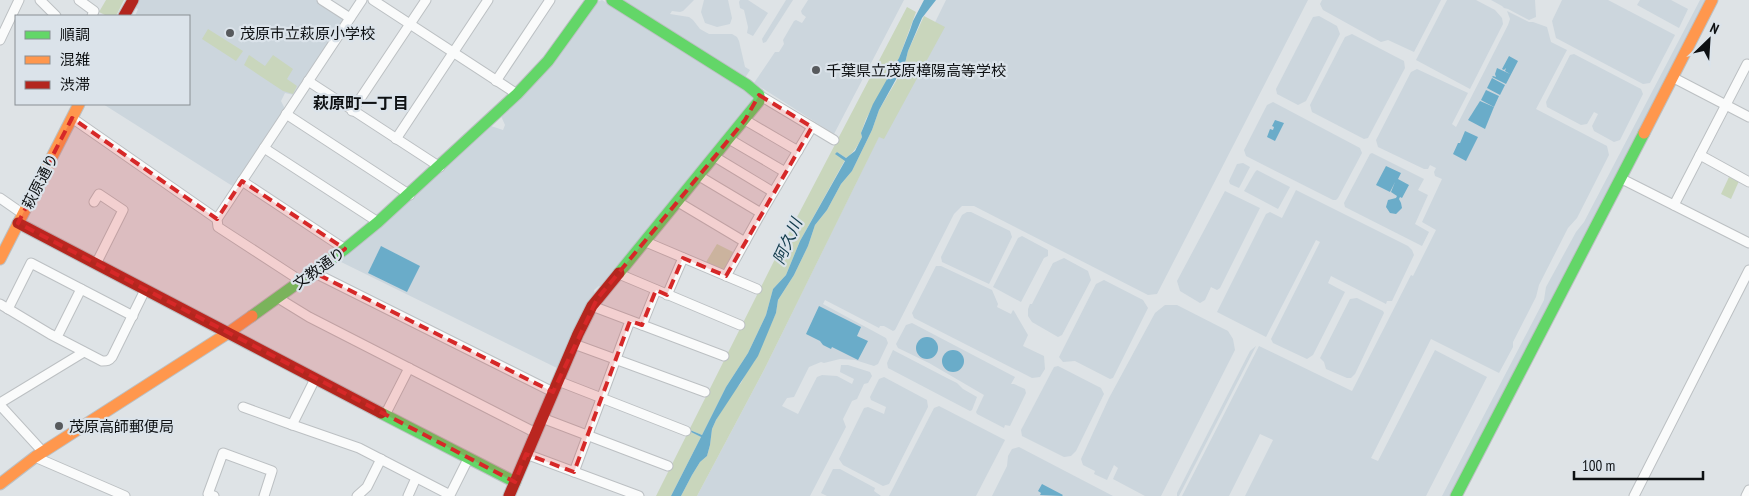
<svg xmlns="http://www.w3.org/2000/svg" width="1749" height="496" viewBox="0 0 1749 496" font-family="'PT Sans Narrow','Noto Sans JP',sans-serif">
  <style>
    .built { fill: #ccd6dd }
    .green { fill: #c9d6bc }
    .water { fill: #6aacc9 }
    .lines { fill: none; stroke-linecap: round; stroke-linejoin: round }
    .street-casing { stroke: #bcc0c3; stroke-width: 11 }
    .fast-casing { stroke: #bcc0c3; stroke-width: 13 }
    .slow-casing { stroke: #bcc0c3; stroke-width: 13 }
    .jam-casing { stroke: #bcc0c3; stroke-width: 13 }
    .street { stroke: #fafbfb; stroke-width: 9 }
    .fast { stroke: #63d668; stroke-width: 11 }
    .slow { stroke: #ff974d; stroke-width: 11 }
    .jam { stroke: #b3261e; stroke-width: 11 }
    .marked { fill: #d62828; fill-opacity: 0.2; stroke: #d62828; stroke-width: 4; stroke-dasharray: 10 6; stroke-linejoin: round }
    .poi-dot { fill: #575a5d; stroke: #dbe3ea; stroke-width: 2 }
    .labels { text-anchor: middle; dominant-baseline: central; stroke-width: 4.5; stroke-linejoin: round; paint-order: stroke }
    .poi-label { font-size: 15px; fill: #0e1113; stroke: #dbe3ea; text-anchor: start }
    .street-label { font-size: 15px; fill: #0e1113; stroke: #dbe3ea }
    .neighbourhood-label { font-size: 16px; font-weight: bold; fill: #0e1113; stroke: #dbe3ea }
    .water-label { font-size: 16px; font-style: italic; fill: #0f3849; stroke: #dbe3ea }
  </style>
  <rect width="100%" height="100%" fill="#dee3e6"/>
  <g class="built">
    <polygon points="138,0 318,0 342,16 344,21 294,95 285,93 281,101 285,109 234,187 103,104 189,104 189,16 135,16 138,9 134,7"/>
    <polygon points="602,0 751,93 753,102 601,286 599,286 594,290 595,294 559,369 337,260 379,229 491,126 503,130 505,125 501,116 597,2"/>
    <polygon points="622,0 694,0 683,11 680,12 672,11 670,14 689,17 693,20 700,29 709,34 732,34 737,37 739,41 745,67 750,70 745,78"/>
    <polygon points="704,0 728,0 732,18 730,24 717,27 705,23 701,12"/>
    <polygon points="740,0 748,0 768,13 753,36 747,33 748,27 744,10 740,8 739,2"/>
    <polygon points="786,0 793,0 766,42 763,43 762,39"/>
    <polygon points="808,0 904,0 834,134 754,83 775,52 779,52 784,44 783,40 794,21 796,20 802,23 806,17 802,14 801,11"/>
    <polygon points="946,0 1308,0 1157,294 1148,295 974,206 962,206 954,214 895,330 893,331 884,326 880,326 879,328 825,300 823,304 886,338 888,343 878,364 874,366 855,360 840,359 824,363 821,362 809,367 794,397 787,398 782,406 798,414 817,377 822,375 837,376 852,384 854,379 840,372 841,365 848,365 870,372 872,376 868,383 864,384 857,399 852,401 843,419 846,427 810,496 697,496 765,368"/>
    <polygon points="1322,0 1441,0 1414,52 1388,40 1381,42 1323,10 1320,4"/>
    <polygon points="1447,0 1476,0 1495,10 1502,18 1503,24 1470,89 1416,60"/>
    <polygon points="1491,0 1535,0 1536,17 1529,20 1508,9 1504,8 1502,6"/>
    <polygon points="1562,0 1608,0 1675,35 1650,83 1643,84 1556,38 1552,21"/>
    <polygon points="1640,0 1671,0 1688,9 1679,28 1637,5"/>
    <polygon points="1700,0 1707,0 1452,496 1442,496 1544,300 1546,287 1576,232 1584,222"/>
    <polygon points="1507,11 1529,22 1533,22 1547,27 1551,42 1567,50 1536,109 1607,146 1609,155 1577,218 1568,228 1539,285 1536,297 1513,342 1513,347 1499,373 1431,339 1371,458 1378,461 1435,350 1487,377 1426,496 1245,496 1273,440 1260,434 1229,496 1182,496 1259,346 1352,391 1411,275 1413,276 1436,230 1422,222 1442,179 1435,176 1434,172 1436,168 1430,165 1428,169 1424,169 1378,147 1376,140 1411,72 1417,69 1468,93 1452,124 1456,127 1508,25 1510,19"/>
    <polygon points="1319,16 1337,26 1340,34 1306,101 1298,105 1277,94 1276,89 1313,17"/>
    <polygon points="1352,34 1404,61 1405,68 1368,138 1364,139 1312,112 1310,105 1345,37"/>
    <polygon points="1574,54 1641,89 1643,94 1620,140 1614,142 1594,131 1592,126 1598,114 1594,112 1587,124 1581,125 1547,107 1546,102 1570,55"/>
    <polygon points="1273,102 1360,148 1362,153 1338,198 1336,200 1333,200 1246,156 1244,150 1267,105"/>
    <polygon points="1372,153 1424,179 1418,190 1428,195 1415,224 1429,232 1422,246 1345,207 1344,203 1370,154"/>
    <polygon points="1243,163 1250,167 1239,188 1230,184 1229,181 1237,164"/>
    <polygon points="1257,170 1290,187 1278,209 1244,191 1255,172"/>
    <polygon points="1296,190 1408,246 1412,250 1414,255 1392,301 1387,301 1386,304 1331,276 1328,283 1345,292 1313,355 1307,359 1273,343 1271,339 1320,242 1316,240 1266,337 1217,312 1266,214 1270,212 1282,218"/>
    <polygon points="1225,191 1260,208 1220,288 1217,290 1211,287 1205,300 1200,303 1180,291 1177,281"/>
    <polygon points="971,212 1010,231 1012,237 989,284 942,262 941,257 962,215 967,212"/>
    <polygon points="1022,236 1048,250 1048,256 1044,258 1021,302 993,287 1018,238"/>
    <polygon points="1064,258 1088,271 1091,280 1062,335 1058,337 1032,322 1028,316 1028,309 1030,304 1032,304 1053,263"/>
    <polygon points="936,266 941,266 992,290 998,304 997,307 1011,314 1013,310 1014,311 1028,335 1023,346 1044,356 1045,369 1040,377 1032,378 914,318 912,313"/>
    <polygon points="1104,280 1143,300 1148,308 1113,378 1110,379 1075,361 1063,362 1059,357 1096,284"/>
    <polygon points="1357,298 1383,311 1384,313 1355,374 1351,378 1347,378 1326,369 1324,362 1320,358 1350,299"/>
    <polygon points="1165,305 1177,305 1228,331 1233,339 1235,350 1161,496 1145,496 1113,479 1118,468 1114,465 1107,480 1094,474 1095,471 1083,465 1081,459 1109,398 1155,313"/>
    <polygon points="912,323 1015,377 1011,384 1014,384 1025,389 1026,393 1010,426 1005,425 1004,428 977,414 976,412 984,395 929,363 898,348 896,344 906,325"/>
    <polygon points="1256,346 1179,496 1177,496 1177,493 1250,351"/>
    <polygon points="893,350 945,377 957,383 963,389 977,397 972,410 970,411 888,368 887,363"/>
    <polygon points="1058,366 1101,388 1104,394 1076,451 1071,456 1064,457 1022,436 1021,430 1054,367"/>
    <polygon points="884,377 927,400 928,407 889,484 883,486 843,465 839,459 864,408 868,407 884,414 886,407 871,400 870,397 879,379"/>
    <polygon points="939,406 1005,440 976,496 889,496 934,408"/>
    <polygon points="1019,447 1113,496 992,496 1007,466 1008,456 1012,449"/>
    <polygon points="833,469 840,469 875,488 874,491 881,496 827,496 821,493"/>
  </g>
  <g class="green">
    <polygon points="106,0 124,0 116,16 107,16 99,12"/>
    <path d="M907 7 916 12 899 58 866 119 861 133 862 137C858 145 854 153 846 158L837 152 836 154 845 160 800 241 786 275 773 289 766 315 748 353 726 387 702 435 690 430 689 431 701 437 671 496H656L774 261Z"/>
    <polygon points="924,16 945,27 884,139 879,137 765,368 697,496 681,496 692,475 700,462 707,456 710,445 712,429 716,420 733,392 741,383 748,369 754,362 776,313 778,300 794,275 808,246 815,225 827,210 841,184 852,171 872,130 879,110 899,76 905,63 908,51"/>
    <polygon points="208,29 243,51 236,61 202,39"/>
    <polygon points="249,55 265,66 273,55 293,69 287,79 297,86 293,94 283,91 244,65"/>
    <polygon points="1729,177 1739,181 1731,199 1721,194"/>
    <polygon points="717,244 737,254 724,277 703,267"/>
  </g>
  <g class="water">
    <polygon points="924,0 936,0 922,18 908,51 905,63 879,110 872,130 852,171 841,184 827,210 815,225 808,246 794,275 778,300 776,313 758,356 716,420 712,429 710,445 707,456 700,462 692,475 681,496 671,496 701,437 689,431 690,430 702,435 726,387 748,353 766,315 773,289 786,275 800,241 845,161 835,154 837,152 846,158 855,151 862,137 861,133 873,104 899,58 910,30 913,21"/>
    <polygon points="1509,56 1518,61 1506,84 1492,77 1493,76 1496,77 1495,74 1497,68 1510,74 1505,71 1506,68 1504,70 1502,69"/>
    <polygon points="1492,78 1505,85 1500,95 1487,88"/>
    <polygon points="1486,90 1499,96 1494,107 1481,100"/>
    <polygon points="1480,101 1494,107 1485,129 1468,120"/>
    <polygon points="1275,120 1284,123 1275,141 1267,137 1270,129 1273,130 1274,127 1272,126"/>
    <polygon points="1465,131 1478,137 1466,161 1453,154 1458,143 1460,143"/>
    <polygon points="1386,166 1401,173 1398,179 1409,185 1402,198 1400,197 1399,199 1401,203 1402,208 1396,214 1390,213 1386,207 1388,200 1396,198 1397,196 1391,192 1395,182 1390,192 1376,185"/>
    <polygon points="381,246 420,266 407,292 368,273"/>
    <polygon points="819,306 861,327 857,336 868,341 858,360 832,347 831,349 823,345 820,341 806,334"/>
    <circle cx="927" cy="348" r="11"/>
    <circle cx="953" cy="361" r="11"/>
    <polygon points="1042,484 1063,495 1062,496 1040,495 1041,493 1038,491"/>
  </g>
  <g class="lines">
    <g class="street-casing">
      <g id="street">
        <polyline points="40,0 56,16"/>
        <polyline points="79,0 94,11 92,16"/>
        <polyline points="322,0 350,18"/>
        <polyline points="373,0 517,94"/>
        <polyline points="0,40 19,0"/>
        <polyline points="1672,77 1749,117"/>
        <polyline points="308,81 440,167"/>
        <polyline points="496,81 550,0"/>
        <polyline points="759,95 834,140"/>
        <polyline points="352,111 426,0"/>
        <polyline points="286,114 410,195"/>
        <polyline points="72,118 217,219"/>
        <polyline points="745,120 798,151"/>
        <polyline points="396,139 488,0"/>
        <polyline points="729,139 785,172"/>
        <polyline points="264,148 378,222"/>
        <polyline points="1700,155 1749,182"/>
        <polyline points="715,157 773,192"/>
        <polyline points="699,176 761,213"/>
        <polyline points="1620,178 1749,243"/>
        <polyline points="242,181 345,249"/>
        <polyline points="0,198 23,214"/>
        <polyline points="94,202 99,194 123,210 96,264"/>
        <polyline points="678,202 745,242"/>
        <polyline points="1674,205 1747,64"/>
        <polyline points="646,242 757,289"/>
        <polyline points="313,272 553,392"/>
        <polyline points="619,274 740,325"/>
        <polyline points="726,276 761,213 812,127"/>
        <polyline points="301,281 218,227 217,219 362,0"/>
        <polyline points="667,295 683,258"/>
        <polyline points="278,298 309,317 536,433"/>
        <path d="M0 304 50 334 102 361C107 361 109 361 112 357L145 290"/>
        <polyline points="592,306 724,356"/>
        <polyline points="8,309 31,263 133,316"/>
        <polyline points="642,325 656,290"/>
        <polyline points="57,337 81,289"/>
        <polyline points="574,344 705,392"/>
        <polyline points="558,381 686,431"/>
        <polyline points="0,403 84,352"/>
        <polyline points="0,405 43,452"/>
        <polyline points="243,407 287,423 359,448 450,495 468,459"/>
        <polyline points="385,415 409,368"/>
        <polyline points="542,418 668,466"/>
        <polyline points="292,425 315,379"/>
        <polyline points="526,454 639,496"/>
        <polyline points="35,457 125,496"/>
        <polyline points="574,472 630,321"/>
        <polyline points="214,496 208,494 223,453 272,471 264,496"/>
        <polyline points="357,496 367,487 381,459"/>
        <polyline points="408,496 416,478"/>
        <polyline points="1634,496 1749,270"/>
        <polyline points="1746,496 1749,490"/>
      </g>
    </g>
    <g class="fast-casing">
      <g id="fast">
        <polyline points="612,0 747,85 759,95 759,101 619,273"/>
        <polyline points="252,316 345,249 378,222 517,94 548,61 592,0"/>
        <polyline points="381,413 515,482"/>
        <polyline points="1456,496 1644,133"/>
      </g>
    </g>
    <g class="slow-casing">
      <g id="slow">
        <polyline points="1644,133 1712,0"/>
        <polyline points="0,259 79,104"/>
        <polyline points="0,484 35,457 228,333 252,316"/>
      </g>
    </g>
    <g class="jam-casing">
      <g id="jam">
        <polyline points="124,16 133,0"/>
        <polyline points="18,223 381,413"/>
        <polyline points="509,496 578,334 592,306 619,273"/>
      </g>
    </g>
    <use href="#street" class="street"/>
    <use href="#fast" class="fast"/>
    <use href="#slow" class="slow"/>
    <use href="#jam" class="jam"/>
  </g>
  <path class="marked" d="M759 95 812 127 726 276 683 258 667 295 656 290 642 325 630 321 574 472 526 454 515 482 18 223 72 118 217 219 242 181 345 249 313 272 553 392 597 299 745 120Z"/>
  <g class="poi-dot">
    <circle cx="230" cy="33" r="5"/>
    <circle cx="816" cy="70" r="5"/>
    <circle cx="59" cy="426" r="5"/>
  </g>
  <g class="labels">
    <g class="poi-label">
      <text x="240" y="33">茂原市立萩原小学校</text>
      <text x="826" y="70">千葉県立茂原樟陽高等学校</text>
      <text x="69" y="426">茂原高師郵便局</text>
    </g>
    <g class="street-label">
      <text transform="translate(40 181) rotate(-63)">萩原通り</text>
      <text transform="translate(319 268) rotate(-36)">文教通り</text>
    </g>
    <g class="neighbourhood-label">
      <text x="361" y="103">萩原町一丁目</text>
    </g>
    <g class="water-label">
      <text transform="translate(787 241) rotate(-66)">阿久川</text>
    </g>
  </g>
  <rect x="15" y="15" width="175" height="90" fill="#dbe3ea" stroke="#898f94"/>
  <rect x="25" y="31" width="25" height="8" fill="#63d668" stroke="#898f94"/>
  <text x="60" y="40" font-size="15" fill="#0e1113">順調</text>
  <rect x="25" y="56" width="25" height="8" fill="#ff974d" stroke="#898f94"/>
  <text x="60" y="65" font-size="15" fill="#0e1113">混雑</text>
  <rect x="25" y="81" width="25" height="8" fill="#b3261e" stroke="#898f94"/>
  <text x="60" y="90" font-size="15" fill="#0e1113">渋滞</text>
  <g transform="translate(1709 40) rotate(25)" stroke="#dbe3ea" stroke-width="4" paint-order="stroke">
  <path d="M0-4L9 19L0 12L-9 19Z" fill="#0e1113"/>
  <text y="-8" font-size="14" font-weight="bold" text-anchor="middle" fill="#0e1113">N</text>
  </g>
  <path d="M1574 471v8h129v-8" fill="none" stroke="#0e1113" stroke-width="2.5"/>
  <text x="1582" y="471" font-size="15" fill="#0e1113" stroke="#dbe3ea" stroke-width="4" paint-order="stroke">100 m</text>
</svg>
